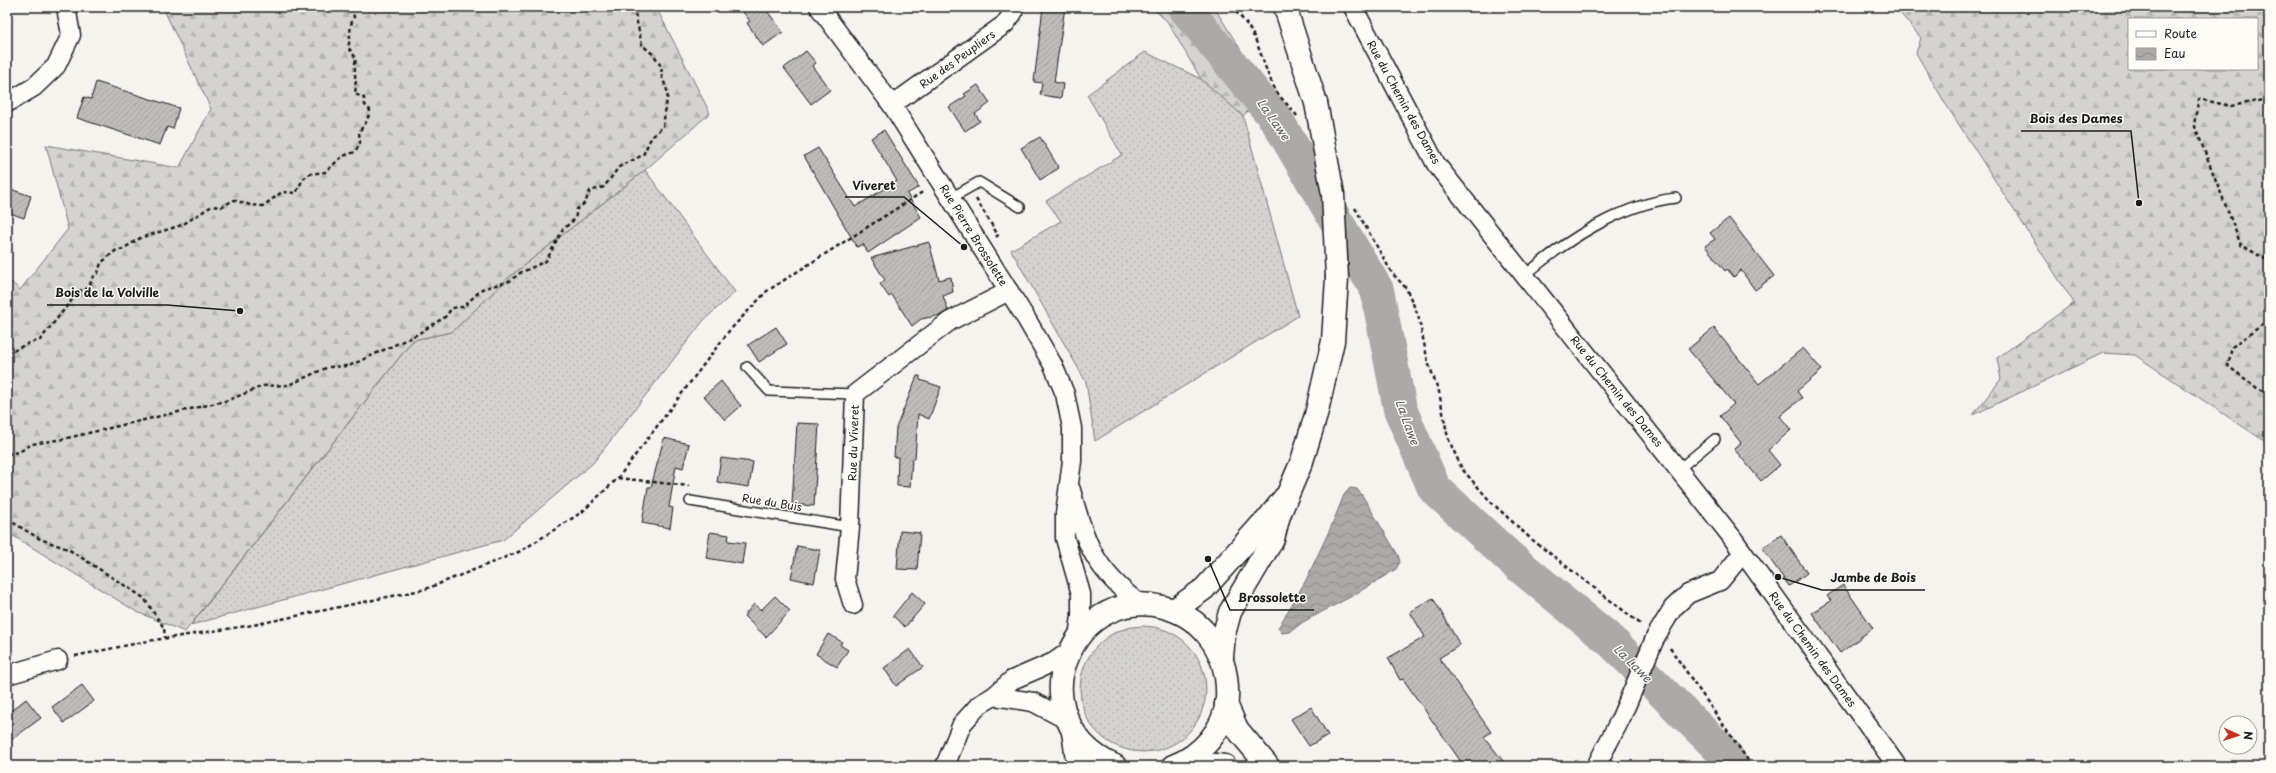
<svg xmlns="http://www.w3.org/2000/svg" width="2276" height="773" viewBox="0 0 2276 773" font-family="'Playpen Sans',sans-serif">
  <style>
    .grass { fill: url(#grass-dots); stroke: #787876 }
    .forest { fill: url(#forest-firs); stroke: #787876; fill-rule: evenodd }
    .water { fill: url(#water-waves); stroke: #72716f }
    .lines { fill: none; stroke-linecap: round; stroke-linejoin: round }
    .river { stroke: #abaaa6; stroke-width: 34 }
    .building { fill: url(#building-hatch); stroke: #1c1c1c }
    .lane-casing { stroke: #1c1c1c; stroke-width: 12 }
    .street-casing { stroke: #1c1c1c; stroke-width: 21 }
    .secondary-casing { stroke: #1c1c1c; stroke-width: 25 }
    .path { stroke: #1c1c1c; stroke-width: 2.5; stroke-dasharray: 4 3; stroke-linecap: butt }
    .lane { stroke: #fdfcf7; stroke-width: 9 }
    .street { stroke: #fdfcf7; stroke-width: 18 }
    .secondary { stroke: #fdfcf7; stroke-width: 22 }
    .secondary-bridge-casing { stroke: #1c1c1c; stroke-width: 25; stroke-linecap: butt }
    .secondary-bridge { stroke: #fdfcf7; stroke-width: 22 }
    .labels { text-anchor: middle; dominant-baseline: central; stroke-width: 3; stroke-linejoin: round; paint-order: stroke }
    .street-label { font-size: 11px; fill: #1c1c1c; stroke: #fdfcf7 }
    .water-label { font-size: 12px; font-style: italic; fill: #5c5c5a; stroke: #fdfcf7 }
    .leader { fill: none; stroke: #1c1c1c; stroke-width: 1.5 }
    .callout-dot { fill: #1c1c1c; stroke: #fdfcf7; stroke-width: 1.5 }
    .callout-label { font-size: 12px; text-anchor: middle; font-weight: bold; fill: #1c1c1c; stroke: #fdfcf7; stroke-width: 3; stroke-linejoin: round; paint-order: stroke }
  </style>
  <defs>
    <pattern id="grass-dots" width="8" height="8" patternUnits="userSpaceOnUse"><rect width="8" height="8" fill="#d4d3cf"/><path d="M2 2h.1M6 6h.1" fill="none" stroke="#b5b5b1" stroke-width="1.8" stroke-linecap="round"/></pattern>
    <pattern id="forest-firs" width="22" height="20" patternUnits="userSpaceOnUse"><rect width="22" height="20" fill="#d4d3cf"/><path d="M5 1l3.5 6h-7zM16 11l3.5 6h-7z" fill="#b5b5b1"/></pattern>
    <pattern id="water-waves" width="16" height="10" patternUnits="userSpaceOnUse"><rect width="16" height="10" fill="#abaaa6"/><path d="M0 5q4-4 8 0t8 0" fill="none" stroke="#8a8a86"/></pattern>
    <pattern id="building-hatch" width="6" height="6" patternUnits="userSpaceOnUse"><rect width="6" height="6" fill="#bebdba"/><path d="M-1 1l2-2M0 6l6-6M5 7l2-2" fill="none" stroke="#a3a29f"/></pattern>
  </defs>
  <rect width="100%" height="100%" fill="#f4f3ee"/>
  <filter id="ink" filterUnits="userSpaceOnUse"><feTurbulence type="fractalNoise" baseFrequency=".025" numOctaves="2"/><feDisplacementMap in="SourceGraphic" scale="8" xChannelSelector="R" yChannelSelector="G"/><feConvolveMatrix kernelMatrix="1 2 1 2 8 2 1 2 1" color-interpolation-filters="sRGB"/></filter>
  <g filter="url(#ink)">
    <g class="grass">
      <polygon points="1145,52 1201,79 1243,116 1298,316 1095,441 1086,382 1011,250 1061,221 1046,201 1122,155 1087,95"/>
      <polygon points="645,170 735,292 704,320 593,463 503,540 191,625 413,340 452,332 508,278"/>
      <circle cx="1143" cy="689" r="63"/>
    </g>
    <g class="forest">
      <polygon points="169,7 656,7 710,113 645,170 508,278 452,332 413,340 185,632 137,612 7,532 7,278 20,290 68,229 46,145 179,168 211,109 165,12"/>
      <polygon points="1151,7 1214,7 1267,92 1243,116 1201,79 1167,21"/>
      <path d="M1895 7H2269V444L2135 355 2103 353 1973 415 2001 379 1997 358 2074 303 1945 103 1916 53 1921 38ZM2129 19H2257V69H2129Z"/>
    </g>
    <polygon class="water" points="1350,488 1357,489 1362,495 1398,555 1400,562 1396,569 1354,595 1303,622 1290,632 1282,633 1278,628 1306,580 1331,527 1344,495"/>
    <g class="lines">
      <polyline class="river" points="1184,7 1276,119 1377,290 1400,409 1434,488 1510,558 1611,641 1725,754 1732,766"/>
    </g>
    <g class="building">
      <polygon points="739,7 764,7 783,32 763,46 747,23 750,21"/>
      <polygon points="1043,7 1065,7 1054,82 1063,84 1061,98 1040,95 1042,83 1034,82"/>
      <polygon points="806,51 816,63 812,66 830,90 811,104 784,68"/>
      <polygon points="96,82 179,108 173,129 167,127 160,145 77,118 84,97 91,99"/>
      <polygon points="978,85 990,103 975,114 980,121 965,131 949,107 966,96 964,94"/>
      <polygon points="884,130 919,187 907,194 921,217 868,253 863,244 857,247 804,156 818,148 855,207 897,181 871,138"/>
      <polygon points="1040,137 1059,168 1040,180 1021,148"/>
      <polygon points="7,188 31,196 24,218 7,212"/>
      <polygon points="1729,218 1774,276 1755,290 1741,270 1734,277 1727,269 1725,271 1705,246 1715,239 1710,233"/>
      <polygon points="929,242 939,280 951,277 953,292 943,296 948,310 941,315 921,319 912,326 892,295 889,297 880,284 885,280 871,258"/>
      <polygon points="776,327 787,344 759,362 748,345"/>
      <polygon points="1714,328 1759,384 1803,348 1822,370 1797,391 1802,398 1780,416 1791,430 1768,450 1780,465 1761,481 1734,449 1741,443 1720,416 1734,404 1688,349"/>
      <polygon points="917,376 920,376 920,380 941,387 929,419 918,414 915,459 912,459 910,487 897,486 898,457 894,457 896,428"/>
      <polygon points="721,381 741,406 725,420 704,396"/>
      <polygon points="797,423 819,424 814,506 792,504"/>
      <polygon points="664,438 689,444 683,468 676,466 669,507 673,508 670,528 642,523 648,487 651,487"/>
      <polygon points="721,458 753,462 749,487 717,482"/>
      <polygon points="900,531 920,533 917,570 897,569"/>
      <polygon points="710,532 729,535 728,541 745,543 742,564 706,558"/>
      <polygon points="1781,535 1807,573 1789,586 1762,548"/>
      <polygon points="797,546 820,550 814,583 791,578"/>
      <polygon points="1843,585 1873,628 1840,653 1812,613 1831,601 1827,596"/>
      <polygon points="912,592 925,604 905,627 893,616"/>
      <polygon points="775,596 790,611 766,637 744,616 754,604 761,610"/>
      <polygon points="1433,598 1460,645 1439,658 1491,732 1484,737 1507,766 1464,766 1403,679 1400,680 1388,658 1425,637 1410,612"/>
      <polygon points="828,634 842,642 840,645 848,650 837,667 816,654"/>
      <polygon points="910,649 923,667 896,686 884,668"/>
      <polygon points="82,685 94,701 64,723 52,707"/>
      <polygon points="26,699 41,718 7,743 7,714"/>
      <polygon points="1311,707 1328,735 1309,746 1291,719"/>
    </g>
    <g class="lines">
      <g class="lane-casing">
        <g id="lane">
          <polyline points="951,198 979,182 1020,207"/>
          <path d="M1524 276C1565 241 1621 204 1676 198"/>
          <polyline points="747,367 769,391 855,394"/>
          <polyline points="1679,469 1715,439"/>
          <polyline points="690,501 850,527"/>
          <polyline points="1261,517 1280,493"/>
        </g>
      </g>
      <g class="street-casing">
        <g id="street">
          <polyline points="819,7 892,105 1027,320 1053,365 1065,394 1072,428 1072,461 1065,514 1065,538 1081,594 1081,616 1078,637"/>
          <polyline points="1353,7 1436,164 1731,536 1897,766"/>
          <polyline points="7,103 34,87 56,66 71,35 66,7"/>
          <polyline points="892,105 1005,24 1013,13 1014,7"/>
          <path d="M1071 490C1085 544 1095 570 1141 605"/>
          <polyline points="853,605 845,579 850,527 855,394 950,321 1009,291"/>
          <polyline points="7,675 58,660"/>
          <polyline points="994,696 1033,702 1067,720"/>
          <polyline points="945,766 962,724 979,705 994,696 1012,680 1054,662 1070,651"/>
          <polyline points="1596,766 1620,720 1656,636 1673,608 1688,594 1720,581 1742,554"/>
        </g>
      </g>
      <g class="secondary-casing">
        <g id="secondary">
          <polyline points="1285,7 1316,103"/>
          <polyline points="1174,610 1204,589 1261,525 1279,515"/>
          <polyline points="1222,657 1224,634 1230,612 1273,539 1279,515 1302,461 1316,415 1333,341 1337,278"/>
          <polyline points="1226,704 1237,729 1268,766"/>
          <polyline points="1073,732 1078,766"/>
          <polyline points="1184,762 1225,766"/>
          <path d="M1115 766C1089 755 1072 736 1064 710 1059 693 1060 675 1067 659 1101 569 1232 596 1227 699 1225 729 1201 756 1173 766"/>
        </g>
      </g>
      <g class="path">
        <path d="M1230 7C1260 31 1258 56 1274 87 1279 98 1290 106 1297 116"/>
        <polyline points="2269,99 2231,106 2199,99 2194,124 2241,245 2269,261"/>
        <polyline points="976,199 998,235 996,237"/>
        <polyline points="1355,208 1392,273 1406,288 1418,315 1428,362 1439,392 1448,438 1462,469 1491,502 1530,538 1642,625"/>
        <polyline points="2269,320 2232,347 2228,366 2257,388 2269,393"/>
        <path d="M7 354 29 343 40 340 79 291 89 288 92 278 98 273 101 263 115 251 123 249 140 238 182 225 212 206 221 207 234 200 250 205 263 206 282 192 296 193 303 179 310 174 325 172 343 156 355 152 360 143 359 132 367 121 370 110 365 105 364 98 355 94C357 81 353 71 356 58L348 47C352 35 348 28 354 17L352 7"/>
        <polyline points="7,454 19,452 32,444 63,439 229,400 263,386 289,385 328,367 349,366 416,335 445,317 452,308 463,307 482,289 510,281 520,273 546,261 563,229 575,219 577,209 585,203 590,191 604,187 619,167 643,155 651,138 663,126 668,93 661,74 662,68 654,55 642,45 635,13 630,7"/>
        <polyline points="618,478 689,486"/>
        <polyline points="7,519 40,539 68,549 144,598 164,628 165,638"/>
        <polyline points="1670,648 1752,766"/>
        <polyline points="75,656 148,641 253,625 426,589 521,551 582,512 618,478 729,331 767,291 924,191"/>
      </g>
      <use href="#lane" class="lane"/>
      <use href="#street" class="street"/>
      <use href="#secondary" class="secondary"/>
      <g class="secondary-bridge-casing">
        <polyline id="secondary-bridge" points="1316,103 1333,194 1337,278"/>
      </g>
      <use href="#secondary-bridge" class="secondary-bridge"/>
    </g>
  </g>
  <g class="labels">
    <g class="street-label">
      <text transform="translate(957 59) rotate(-36)">Rue des Peupliers</text>
      <text transform="translate(1404 102) rotate(61)">Rue du Chemin des Dames</text>
      <text transform="translate(974 235) rotate(58)">Rue Pierre Brossolette</text>
      <text transform="translate(1617 391) rotate(51)">Rue du Chemin des Dames</text>
      <text transform="translate(853 443) rotate(-88)">Rue du Viveret</text>
      <text transform="translate(772 502) rotate(9)">Rue du Buis</text>
      <text transform="translate(1813 649) rotate(54)">Rue du Chemin des Dames</text>
    </g>
    <g class="water-label">
      <text transform="translate(1274 119) rotate(55)">La Lawe</text>
      <text transform="translate(1408 422) rotate(70)">La Lawe</text>
      <text transform="translate(1633 663) rotate(45)">La Lawe</text>
    </g>
  </g>
  <path class="leader" d="M2139 203L2131 131H2021M964 247L904 197H845M240 311L167 305H47M1778 577L1822 590H1925M1208 559L1230 610H1314"/>
  <g class="callout-dot">
    <circle cx="2139" cy="203" r="4"/>
    <circle cx="964" cy="247" r="4"/>
    <circle cx="240" cy="311" r="4"/>
    <circle cx="1778" cy="577" r="4"/>
    <circle cx="1208" cy="559" r="4"/>
  </g>
  <g class="callout-label">
    <text x="2076" y="123">Bois des Dames</text>
    <text x="874" y="190">Viveret</text>
    <text x="107" y="297">Bois de la Volville</text>
    <text x="1873" y="582">Jambe de Bois</text>
    <text x="1272" y="602">Brossolette</text>
  </g>
  <rect width="2276" height="773" fill="none" stroke="#fdfcf7" stroke-width="24"/>
  <rect x="12" y="12" width="2252" height="749" fill="none" stroke="#1c1c1c" stroke-width="1.5" filter="url(#ink)"/>
  <rect x="2128" y="18" width="130" height="52" fill="#fdfcf7" stroke="#a3a29f"/>
  <rect x="2136" y="31" width="20" height="6" fill="#fdfcf7" stroke="#a3a29f"/>
  <text x="2164" y="38" font-size="12" fill="#1c1c1c">Route</text>
  <rect x="2136" y="48" width="20" height="12" fill="url(#water-waves)" stroke="#a3a29f"/>
  <text x="2164" y="58" font-size="12" fill="#1c1c1c">Eau</text>
  <g transform="translate(2238 735) rotate(93)"><circle r="19" fill="#fdfcf7" stroke="#a3a29f"/>
  <path d="M0-3L7 15L0 10L-7 15Z" fill="#c8321e"/>
  <text y="-6" font-size="11" font-weight="bold" text-anchor="middle" fill="#1c1c1c">N</text>
  </g>
</svg>
